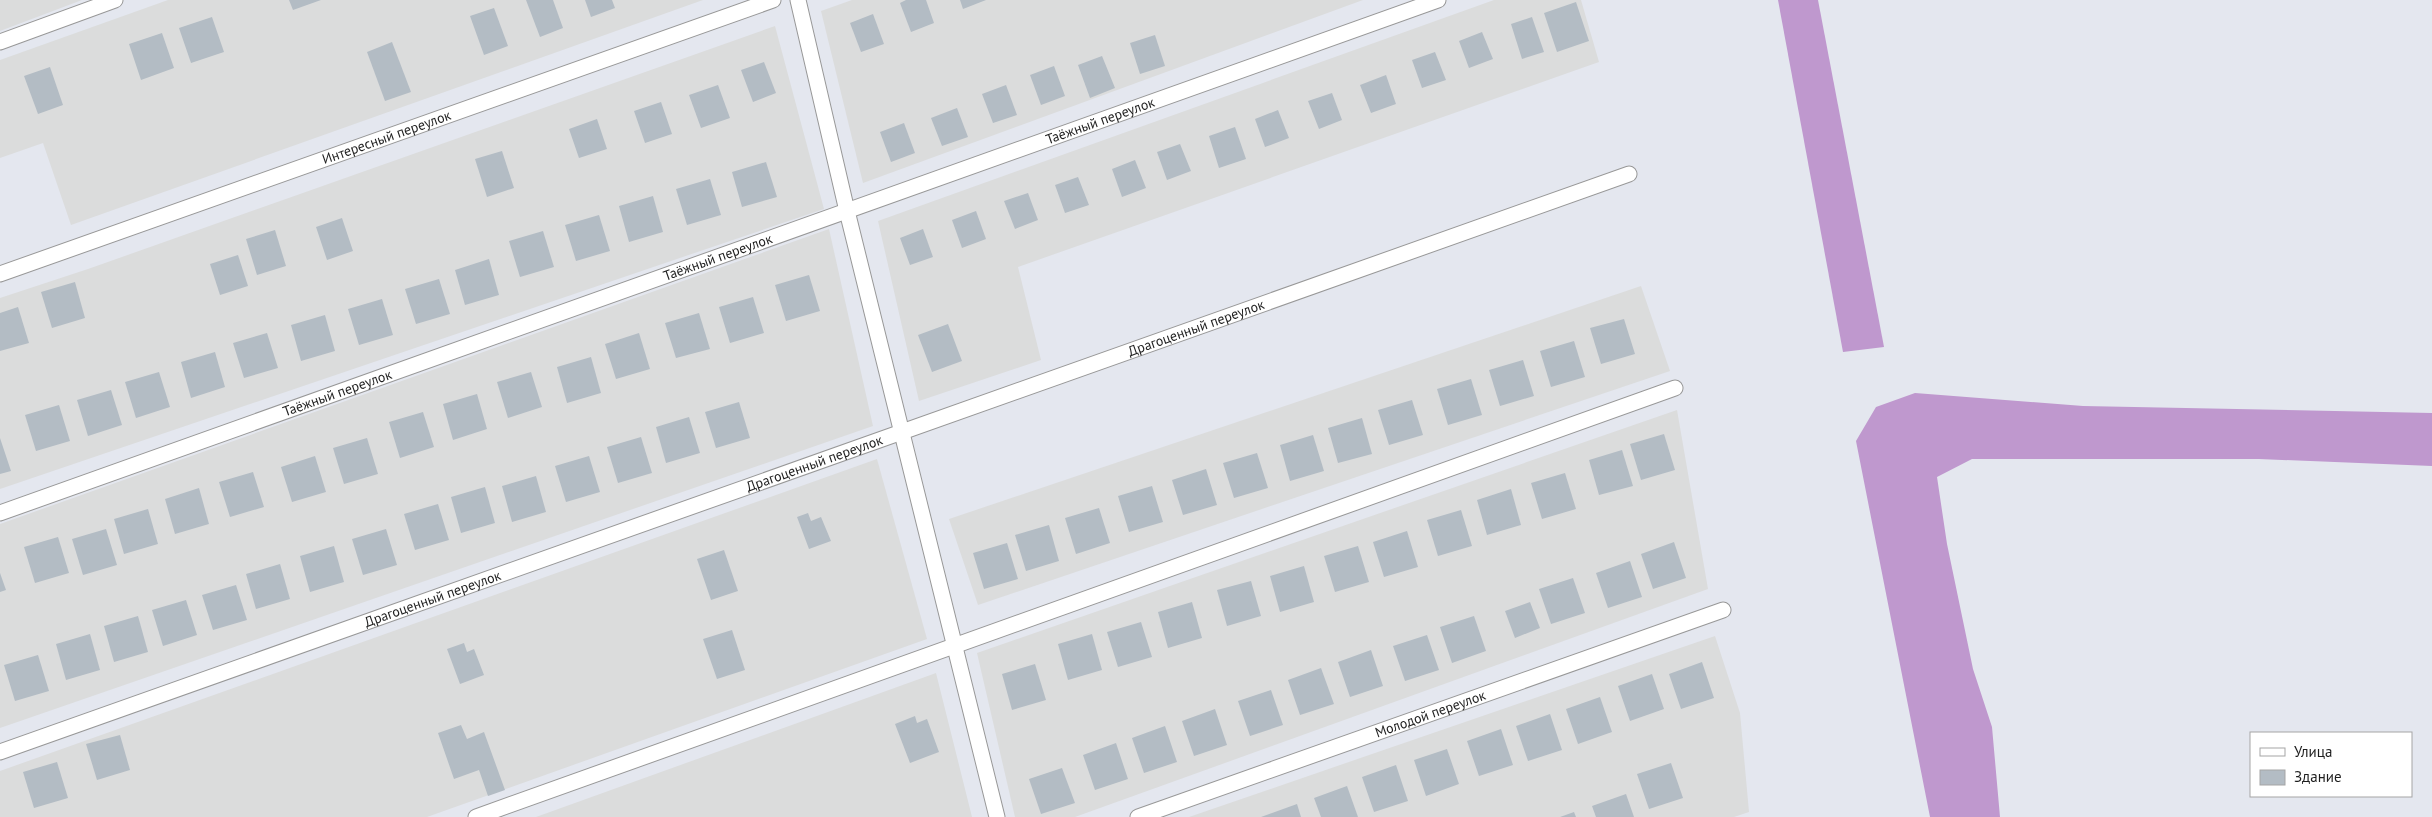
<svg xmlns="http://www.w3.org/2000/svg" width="2432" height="817" viewBox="0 0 2432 817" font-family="'PT Sans',sans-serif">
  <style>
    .residential { fill: #dbdcdc }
    .forest { fill: #bf98ce }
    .building { fill: #b3bcc4 }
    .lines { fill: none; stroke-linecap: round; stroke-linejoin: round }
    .street-casing { stroke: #989898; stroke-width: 17 }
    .street { stroke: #fff; stroke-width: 15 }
    .labels { text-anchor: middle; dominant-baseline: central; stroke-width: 5; stroke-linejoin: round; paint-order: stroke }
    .street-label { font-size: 14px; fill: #1e1e1e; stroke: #fff }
  </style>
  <rect width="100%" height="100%" fill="#e4e7ef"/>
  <g class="residential">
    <polygon points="0,0 82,0 0,31"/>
    <polygon points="168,0 703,0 71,225 43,143 0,158 0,60"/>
    <polygon points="852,0 1363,0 863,183 821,11"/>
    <polygon points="1494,0 1581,0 1599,62 1018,267 1041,360 919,401 878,221"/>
    <polygon points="775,26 824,209 0,489 0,298 88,269"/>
    <polygon points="829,229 873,426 0,728 0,524"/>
    <polygon points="1641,286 1670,371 978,605 949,519"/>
    <polygon points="1677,410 1708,589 1075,817 1015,817 977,653"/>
    <polygon points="877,459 927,639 427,817 0,817 0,771"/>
    <polygon points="1715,636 1740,713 1749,812 1734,817 1189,817"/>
    <polygon points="936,673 972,817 536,817"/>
  </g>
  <g class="forest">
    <polygon points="1778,0 1818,0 1884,347 1843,352"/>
    <polygon points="1915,393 2083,406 2432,413 2432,466 2259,459 1972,459 1937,477 1947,544 1973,669 1992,727 2000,817 1930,817 1856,441 1876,407"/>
  </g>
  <g class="building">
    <polygon points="289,0 321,0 293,10"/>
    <polygon points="526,0 553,0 563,28 540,37"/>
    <polygon points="585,0 612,0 615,8 591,17"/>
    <polygon points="906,0 926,0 934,23 911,32 900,3"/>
    <polygon points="960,0 986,0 963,9"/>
    <polygon points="1576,2 1589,41 1557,52 1544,13"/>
    <polygon points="494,8 508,46 484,55 470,16"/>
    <polygon points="873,14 884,44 861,52 850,23"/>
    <polygon points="212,17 224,52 191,63 179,28"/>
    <polygon points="1532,17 1544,52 1522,59 1511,24"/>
    <polygon points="1482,32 1493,59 1469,68 1459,41"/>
    <polygon points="162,33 174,68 141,80 129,44"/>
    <polygon points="1155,35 1165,66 1140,74 1130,43"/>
    <polygon points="392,42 411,92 385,101 367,52"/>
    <polygon points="1435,52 1446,80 1422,88 1412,60"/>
    <polygon points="1102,56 1115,88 1090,98 1078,65"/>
    <polygon points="764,62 776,93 753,102 741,70"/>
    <polygon points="1054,66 1065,96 1041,105 1030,75"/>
    <polygon points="50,67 63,105 38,114 24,76"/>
    <polygon points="1386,75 1396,104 1371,113 1360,85"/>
    <polygon points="718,85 730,118 701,128 689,95"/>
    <polygon points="1006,85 1017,115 993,123 982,94"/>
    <polygon points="1332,93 1342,120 1319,129 1308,101"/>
    <polygon points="661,102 672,134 645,143 634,111"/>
    <polygon points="957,108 968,137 942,146 931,118"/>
    <polygon points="1278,110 1289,138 1265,147 1255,119"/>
    <polygon points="597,119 607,149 579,158 569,129"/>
    <polygon points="904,123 915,153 891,162 880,132"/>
    <polygon points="1235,127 1246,159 1219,168 1209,136"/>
    <polygon points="1180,144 1191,171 1167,180 1157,152"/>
    <polygon points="502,151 514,188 487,197 475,159"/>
    <polygon points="1135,160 1146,188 1122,197 1112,169"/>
    <polygon points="766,162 777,197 742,207 732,172"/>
    <polygon points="1078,177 1089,205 1065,213 1055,185"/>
    <polygon points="710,179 721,215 687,225 676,189"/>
    <polygon points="1028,193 1038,220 1015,229 1004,201"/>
    <polygon points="653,196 663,232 629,242 619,206"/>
    <polygon points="976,211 986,239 962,248 952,220"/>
    <polygon points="599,215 610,251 576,261 565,225"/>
    <polygon points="342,218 353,251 327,260 316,227"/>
    <polygon points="923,229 933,257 910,265 900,238"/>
    <polygon points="275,230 286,266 257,275 246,239"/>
    <polygon points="543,231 554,267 520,277 509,241"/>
    <polygon points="238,255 248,286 220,295 210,264"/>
    <polygon points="489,259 499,295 465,305 455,270"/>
    <polygon points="809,275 820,311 786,321 775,285"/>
    <polygon points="439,279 450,314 416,324 405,289"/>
    <polygon points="75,282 85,318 52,328 41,292"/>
    <polygon points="753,297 764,333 730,343 719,307"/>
    <polygon points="382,299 393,335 359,345 348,309"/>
    <polygon points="18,307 29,343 0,351 0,313"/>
    <polygon points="699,313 710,349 676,358 665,323"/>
    <polygon points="325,315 335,351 301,361 291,325"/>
    <polygon points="1624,319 1635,354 1601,364 1590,328"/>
    <polygon points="948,324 962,361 932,372 918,335"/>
    <polygon points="267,333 278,368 244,378 233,343"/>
    <polygon points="639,333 650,369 616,379 605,344"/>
    <polygon points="1574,341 1585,377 1551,387 1540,351"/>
    <polygon points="215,352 225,387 191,398 181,362"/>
    <polygon points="591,357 601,393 567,403 557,367"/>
    <polygon points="1523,360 1534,396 1500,406 1489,370"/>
    <polygon points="159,372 170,407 136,418 125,382"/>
    <polygon points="531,372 542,407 508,418 497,382"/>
    <polygon points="1471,379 1482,415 1448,425 1437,389"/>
    <polygon points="111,390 122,425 88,436 77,400"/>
    <polygon points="477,394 487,429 453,440 443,404"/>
    <polygon points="1412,400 1423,435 1389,445 1378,410"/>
    <polygon points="739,402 750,438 716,448 705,412"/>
    <polygon points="59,405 70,441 36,451 25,415"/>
    <polygon points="423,412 434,447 400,458 389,422"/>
    <polygon points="689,417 700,453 666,463 656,427"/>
    <polygon points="1362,418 1372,454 1338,463 1328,428"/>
    <polygon points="1664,434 1675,470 1641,480 1630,444"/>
    <polygon points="1313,435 1324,471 1290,481 1280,445"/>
    <polygon points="641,437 652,473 618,483 607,447"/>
    <polygon points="0,438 11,471 0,474"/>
    <polygon points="367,438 378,474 344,484 333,448"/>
    <polygon points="1622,450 1633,486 1599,495 1589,460"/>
    <polygon points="1257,453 1268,488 1234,498 1223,463"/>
    <polygon points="315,456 326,492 292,502 281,467"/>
    <polygon points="589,456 600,492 566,502 555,466"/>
    <polygon points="1206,469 1217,505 1183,515 1172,480"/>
    <polygon points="253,472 264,507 230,517 219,482"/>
    <polygon points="1565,473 1576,509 1542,519 1531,483"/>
    <polygon points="536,476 546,512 512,522 502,486"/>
    <polygon points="1152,486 1163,522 1129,532 1118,496"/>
    <polygon points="485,487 495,523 461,533 451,497"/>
    <polygon points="199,488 209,524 175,534 165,499"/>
    <polygon points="1511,489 1521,525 1487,535 1477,500"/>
    <polygon points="438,504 449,540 415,550 404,514"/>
    <polygon points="1099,508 1110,543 1076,554 1065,518"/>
    <polygon points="148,509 158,544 124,554 114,519"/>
    <polygon points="1461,510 1472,546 1438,556 1427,520"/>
    <polygon points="808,513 811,521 821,517 831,541 809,549 797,517"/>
    <polygon points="1049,525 1059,561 1026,571 1015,535"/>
    <polygon points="106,529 117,565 83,575 72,539"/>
    <polygon points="386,529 397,565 363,575 352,539"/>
    <polygon points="1407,531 1418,567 1384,577 1373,542"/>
    <polygon points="58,537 69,573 35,583 24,547"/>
    <polygon points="1674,542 1686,578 1653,589 1641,554"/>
    <polygon points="1007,543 1018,579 984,589 973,553"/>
    <polygon points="334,546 344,582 310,592 300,556"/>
    <polygon points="1358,546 1369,582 1335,592 1324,556"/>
    <polygon points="724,550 738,591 711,600 697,559"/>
    <polygon points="1630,561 1642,597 1608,608 1596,573"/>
    <polygon points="280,564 290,599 256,609 246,574"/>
    <polygon points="1304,566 1314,602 1280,612 1270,576"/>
    <polygon points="0,573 6,590 0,592"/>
    <polygon points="1573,578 1585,613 1551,624 1539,589"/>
    <polygon points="1251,581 1261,616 1227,626 1217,590"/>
    <polygon points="236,585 247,620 213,630 202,595"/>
    <polygon points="186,600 197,635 163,646 152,610"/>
    <polygon points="1192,602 1202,638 1168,648 1158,612"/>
    <polygon points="1530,602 1540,628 1515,638 1505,611"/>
    <polygon points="138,616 148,652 114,662 104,626"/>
    <polygon points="1474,616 1486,651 1452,663 1440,627"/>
    <polygon points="1141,622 1152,657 1118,667 1107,632"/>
    <polygon points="732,630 745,670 717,679 703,639"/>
    <polygon points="90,634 100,670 66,680 56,644"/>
    <polygon points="1092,634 1102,670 1068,680 1058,644"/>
    <polygon points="1427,635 1439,670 1405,681 1393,646"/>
    <polygon points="464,643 467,652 474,649 484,675 460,684 447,649"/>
    <polygon points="1371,650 1383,686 1350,697 1338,662"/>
    <polygon points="38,655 49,691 15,701 4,665"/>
    <polygon points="1702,662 1714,698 1681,709 1669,674"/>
    <polygon points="1035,664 1046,700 1012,710 1002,674"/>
    <polygon points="1321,668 1334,704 1300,715 1288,680"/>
    <polygon points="1652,674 1664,709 1630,721 1618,686"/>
    <polygon points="1271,690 1283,725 1250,736 1238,701"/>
    <polygon points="1600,697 1612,732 1578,744 1566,709"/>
    <polygon points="1215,709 1227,745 1194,756 1182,721"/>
    <polygon points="1550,714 1562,750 1528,761 1516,726"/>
    <polygon points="915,716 917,723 927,719 939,752 910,763 895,724"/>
    <polygon points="461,725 467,739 484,732 505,790 488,796 479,770 454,779 438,733"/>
    <polygon points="1165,726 1177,762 1144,773 1132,738"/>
    <polygon points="1501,729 1513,765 1479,776 1467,741"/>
    <polygon points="120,735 130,770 97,780 86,744"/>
    <polygon points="1116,743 1128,779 1095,790 1083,755"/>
    <polygon points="1447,749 1459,784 1426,796 1414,760"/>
    <polygon points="57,762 68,798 34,808 23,772"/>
    <polygon points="1671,763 1683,798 1649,809 1637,774"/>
    <polygon points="1396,765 1408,801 1374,812 1362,777"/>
    <polygon points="1062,768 1075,803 1041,814 1029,779"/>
    <polygon points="1347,786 1358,817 1321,817 1314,798"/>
    <polygon points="1626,794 1634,817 1596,817 1592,806"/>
    <polygon points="1297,804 1301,817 1261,817"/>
    <polygon points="1574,812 1576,817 1560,817"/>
  </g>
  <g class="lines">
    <g class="street-casing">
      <g id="street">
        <polyline points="798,0 847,211 997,817"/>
        <polyline points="0,42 115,0"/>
        <path id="s1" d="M0 274 773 0"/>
        <path id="s2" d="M0 513 1438 0"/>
        <path id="s3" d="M0 752 1629 174"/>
        <polyline points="476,817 1675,388"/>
        <path id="s4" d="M1138 817 1723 610"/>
      </g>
    </g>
    <use href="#street" class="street"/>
  </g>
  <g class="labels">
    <g class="street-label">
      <text stroke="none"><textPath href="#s2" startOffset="1168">Таёжный переулок</textPath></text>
      <text stroke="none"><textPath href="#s1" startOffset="410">Интересный переулок</textPath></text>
      <text stroke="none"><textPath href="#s2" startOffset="762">Таёжный переулок</textPath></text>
      <text stroke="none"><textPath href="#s3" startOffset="1269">Драгоценный переулок</textPath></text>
      <text stroke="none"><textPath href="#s2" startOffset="358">Таёжный переулок</textPath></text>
      <text stroke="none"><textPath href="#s3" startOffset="864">Драгоценный переулок</textPath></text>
      <text stroke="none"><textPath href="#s3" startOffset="459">Драгоценный переулок</textPath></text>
      <text stroke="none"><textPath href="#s4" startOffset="310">Молодой переулок</textPath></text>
    </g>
  </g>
  <rect x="2250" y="732" width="162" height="65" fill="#ffffff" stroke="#a5a5a5"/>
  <rect x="2260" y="748" width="25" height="8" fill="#ffffff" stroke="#a5a5a5"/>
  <text x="2294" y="757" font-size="15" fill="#1e1e1e">Улица</text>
  <rect x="2260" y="770" width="25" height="15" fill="#b3bcc4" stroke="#a5a5a5"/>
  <text x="2294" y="782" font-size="15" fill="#1e1e1e">Здание</text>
</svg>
